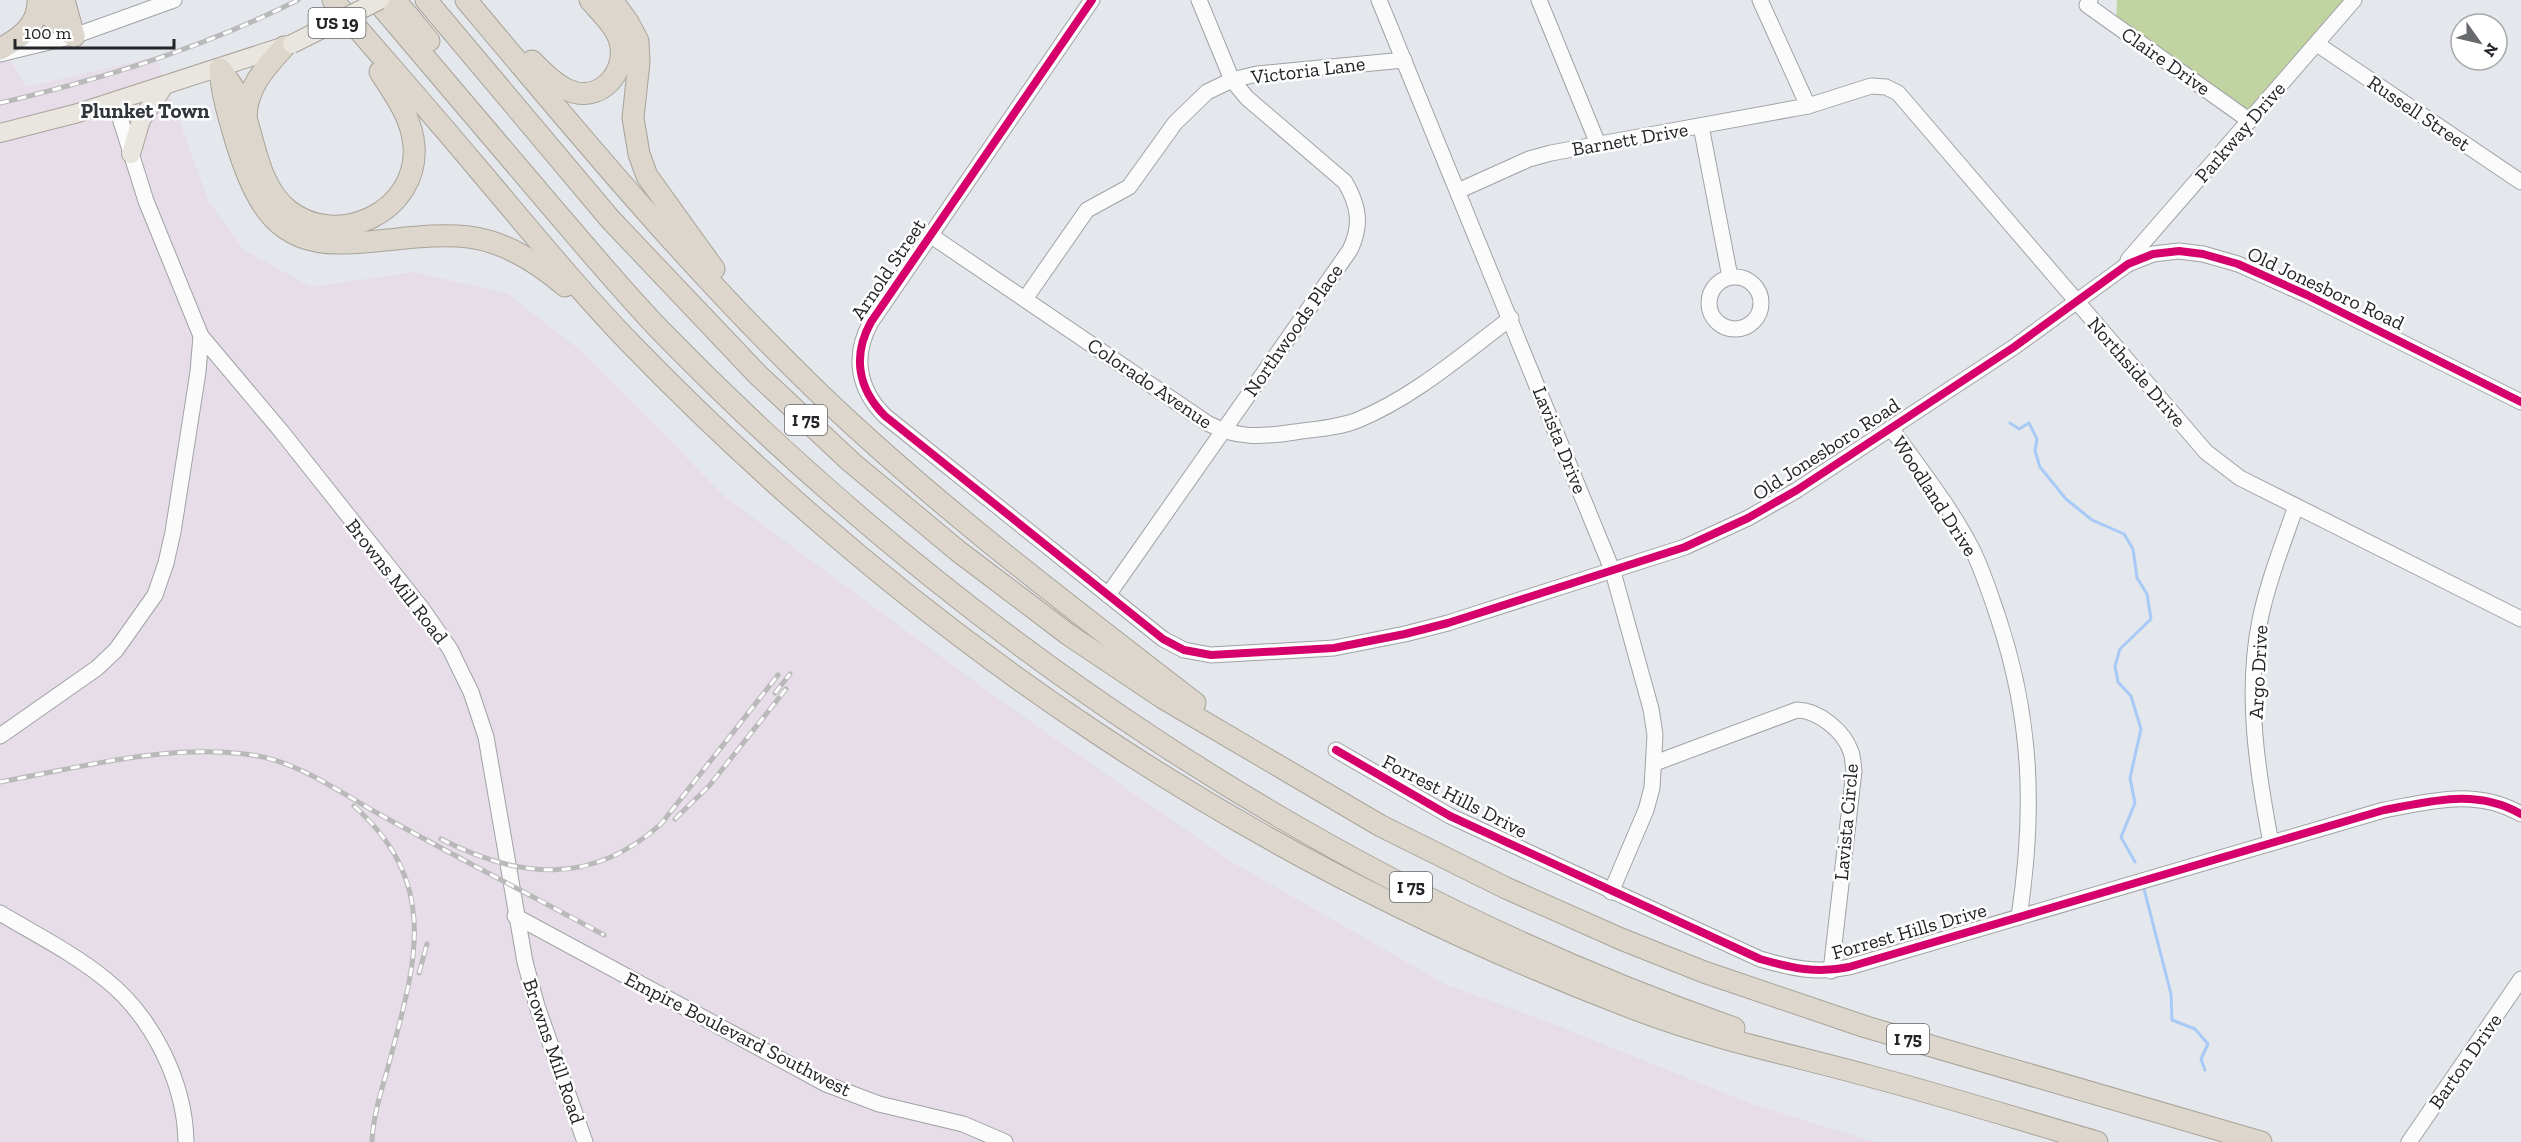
<svg xmlns="http://www.w3.org/2000/svg" width="2521" height="1142" viewBox="0 0 2521 1142" font-family="'Zilla Slab',serif">
  <style>
    .industrial { fill: #e7dde8 }
    .green { fill: #c1d3a1 }
    .lines { fill: none; stroke-linecap: round; stroke-linejoin: round }
    .stream { stroke: #a7caf6; stroke-width: 3 }
    .minor-casing { stroke: #a0a2a6; stroke-width: 17 }
    .major-casing { stroke: #a9a39a; stroke-width: 20 }
    .highway-casing { stroke: #a9a39a; stroke-width: 23 }
    .minor { stroke: #fbfbfc; stroke-width: 15 }
    .major { stroke: #e9e5df; stroke-width: 18 }
    .highway { stroke: #dcd6cc; stroke-width: 21 }
    .rail-casing { stroke: #b9b9ba; stroke-width: 5 }
    .rail { stroke: #fff; stroke-width: 3; stroke-dasharray: 9; stroke-linecap: butt }
    .major-bridge-casing { stroke: #a9a39a; stroke-width: 20; stroke-linecap: butt }
    .major-bridge { stroke: #e9e5df; stroke-width: 18 }
    .cycleway-casing { stroke: #fff; stroke-width: 11 }
    .cycleway { stroke: #d6006c; stroke-width: 8 }
    .labels { text-anchor: middle; dominant-baseline: central; stroke-width: 5; stroke-linejoin: round; paint-order: stroke }
    .shield { fill: #fff; stroke: #656668; stroke-width: 1.5 }
    .shield-label { font-size: 18px; font-weight: bold; fill: #232528 }
    .street-label { font-size: 20px; fill: #232528; stroke: #fff }
    .neighbourhood-label { font-size: 21px; font-weight: bold; fill: #31353c; stroke: #fff }
  </style>
  <rect width="100%" height="100%" fill="#e4e7ec"/>
  <polygon class="industrial" points="0,41 26,87 156,57 209,202 244,250 311,287 414,272 508,294 585,354 725,497 997,698 1232,862 1445,984 1566,1029 1752,1104 1875,1142 0,1142"/>
  <polygon class="green" points="2117,0 2351,0 2251,115 2116,24"/>
  <g class="lines">
    <g class="stream">
      <polyline points="2010,423 2019,429 2029,423 2037,439 2035,451 2040,467 2066,499 2092,520 2124,534 2133,549 2137,578 2147,594 2151,619 2120,649 2115,666 2118,682 2131,696 2141,729 2130,778 2135,803 2121,837 2135,862"/>
      <polyline points="2144,889 2171,994 2172,1020 2195,1029 2208,1044 2201,1059 2205,1070"/>
    </g>
    <g class="minor-casing">
      <g id="minor">
        <path d="M1092 0 871 322C852 356 858 389 885 416L1163 639 1184 650 1211 655 1334 648 1405 634 1448 623 1685 547 1748 518 1797 490 2014 347 2128 264 2153 254 2179 251 2203 254 2238 264 2307 295 2521 402"/>
        <polyline points="1379,0 1613,572 1651,709 1655,735 1652,788 1646,810 1611,892"/>
        <polyline points="1539,0 1598,144"/>
        <polyline points="1760,0 1808,106"/>
        <polyline points="2090,0 2087,5 2250,121"/>
        <polyline points="2317,44 2521,182"/>
        <polyline points="0,54 74,36 174,0"/>
        <polyline points="115,102 146,201 201,336 281,431 423,610 450,649 471,692 486,737 525,962 537,1006 585,1142"/>
        <polyline points="1701,126 1730,277"/>
        <polyline points="1458,191 1529,159 1551,153 1808,106 1871,86 1886,87 1898,93 2206,452 2240,478 2521,619"/>
        <path d="M930 235 1207 423C1237 439 1262 437 1295 432 1316 429 1338 428 1358 420 1414 397 1463 354 1511 318"/>
        <polyline points="2128,264 2128,260 2354,0"/>
        <circle cx="1735" cy="303" r="26"/>
        <polyline points="1025,299 1087,210 1129,187 1175,123 1207,92 1232,80 1257,74 1404,60"/>
        <path d="M1891 428C1919 468 1950 506 1972 549 1983 571 1990 594 1998 617 2032 719 2035 811 2019 917"/>
        <path d="M1108 595 1350 250C1362 225 1359 206 1345 182L1247 98 1232 80 1199 0"/>
        <polyline points="0,736 97,668 116,650 155,595 166,563 173,532 198,372 201,336"/>
        <path d="M1336 750 1450 816 1760 959C1791 968 1817 974 1849 967L2384 810C2432 801 2476 788 2521 814"/>
        <path d="M1655 763 1797 710C1818 710 1844 731 1851 752 1853 757 1853 765 1854 771L1831 971"/>
        <path d="M2271 843C2257 770 2245 693 2260 620 2268 581 2283 544 2296 506"/>
        <path d="M0 913C35 934 73 953 105 979 152 1016 185 1082 186 1142"/>
        <polyline points="515,916 826,1084 879,1104 963,1124 1005,1142"/>
        <polyline points="2409,1142 2521,979"/>
      </g>
    </g>
    <g class="major-casing">
      <g id="major">
        <polyline points="0,133 78,113 288,45"/>
        <polyline points="131,154 141,120 164,86"/>
      </g>
    </g>
    <g class="highway-casing">
      <g id="highway">
        <polyline points="42,0 51,17 74,36"/>
        <polyline points="64,0 74,36"/>
        <path d="M333 0C380 55 428 109 474 164 525 224 575 286 630 343 919 641 1251 864 1640 1011 1714 1039 1792 1055 1869 1076 1945 1096 2021 1120 2097 1142"/>
        <path d="M376 0C434 69 492 137 550 205 586 247 621 289 659 329 958 636 1328 886 1734 1028"/>
        <polyline points="395,0 429,41"/>
        <polyline points="426,0 610,219 758,375 851,462 958,551 1069,635 1163,698 1381,826 1506,888 1621,939 1704,972 1866,1027 2261,1142"/>
        <path d="M466 0C580 136 693 272 821 395 938 507 1067 604 1195 703"/>
        <polyline points="612,0 628,22 638,41 639,62 633,118 639,154 647,176 714,269"/>
        <path d="M0 49C20 38 39 25 38 0"/>
        <path d="M532 61C542 71 554 84 568 90 599 104 628 73 620 42 616 26 600 12 590 0"/>
        <path d="M220 69C222 97 230 121 238 148 256 202 276 245 342 243 384 243 427 232 469 237 506 242 537 262 565 286"/>
        <path d="M222 71C227 79 233 86 237 94 255 131 254 182 288 210 338 250 419 211 414 146 412 118 395 95 380 72"/>
        <path d="M246 117C247 87 265 68 284 47"/>
      </g>
    </g>
    <use href="#minor" class="minor"/>
    <use href="#major" class="major"/>
    <use href="#highway" class="highway"/>
    <g class="rail-casing">
      <g id="rail">
        <path d="M0 103C103 79 203 48 298 0"/>
        <polyline points="775,693 790,674"/>
        <path d="M0 782C82 767 169 743 252 755 297 761 341 793 379 814 454 856 529 894 604 935"/>
        <path d="M354 806C445 887 413 970 387 1071 380 1095 373 1117 372 1142"/>
        <polyline points="675,819 709,786 786,689"/>
        <path d="M441 839C519 879 592 886 661 824L778 675"/>
        <polyline points="419,973 427,944"/>
      </g>
    </g>
    <use href="#rail" class="rail"/>
    <g class="major-bridge-casing">
      <polyline id="major-bridge" points="292,44 380,0"/>
    </g>
    <use href="#major-bridge" class="major-bridge"/>
    <g class="cycleway-casing">
      <g id="cycleway">
        <path d="M1092 0 871 322C852 356 858 389 885 416L1163 639 1184 650 1211 655 1334 648 1405 634 1448 623 1685 547 1748 518 1797 490 2014 347 2128 264 2153 254 2179 251 2203 254 2238 264 2307 295 2521 402"/>
        <path d="M1336 750 1450 816 1760 959C1791 968 1817 974 1849 967L2384 810C2432 801 2476 788 2521 814"/>
      </g>
    </g>
    <use href="#cycleway" class="cycleway"/>
  </g>
  <g class="labels">
    <g class="shield">
      <rect x="308.5" y="8" width="57" height="30" rx="4.5"/>
      <rect x="785" y="405" width="42" height="30" rx="4.5"/>
      <rect x="1390" y="872" width="42" height="30" rx="4.5"/>
      <rect x="1887" y="1024" width="42" height="30" rx="4.5"/>
    </g>
    <g class="shield-label">
      <text x="337" y="23">US 19</text>
      <text x="806" y="420">I 75</text>
      <text x="1411" y="887">I 75</text>
      <text x="1908" y="1039">I 75</text>
    </g>
    <g class="street-label">
      <text transform="translate(2166 61) rotate(35)">Claire Drive</text>
      <text transform="translate(1308 70) rotate(-7)">Victoria Lane</text>
      <text transform="translate(2419 113) rotate(34)">Russell Street</text>
      <text transform="translate(2240 132) rotate(-49)">Parkway Drive</text>
      <text transform="translate(1630 139) rotate(-10)">Barnett Drive</text>
      <text transform="translate(888 269) rotate(-56)">Arnold Street</text>
      <text transform="translate(2326 288) rotate(25)">Old Jonesboro Road</text>
      <text transform="translate(1293 330) rotate(-55)">Northwoods Place</text>
      <text transform="translate(2137 372) rotate(49)">Northside Drive</text>
      <text transform="translate(1150 383) rotate(34)">Colorado Avenue</text>
      <text transform="translate(1560 440) rotate(68)">Lavista Drive</text>
      <text transform="translate(1826 449) rotate(-33)">Old Jonesboro Road</text>
      <text transform="translate(1935 496) rotate(57)">Woodland Drive</text>
      <text transform="translate(397 581) rotate(52)">Browns Mill Road</text>
      <text transform="translate(2258 672) rotate(-87)">Argo Drive</text>
      <text transform="translate(1455 796) rotate(27)">Forrest Hills Drive</text>
      <text transform="translate(1846 822) rotate(-85)">Lavista Circle</text>
      <text transform="translate(1909 931) rotate(-16)">Forrest Hills Drive</text>
      <text transform="translate(738 1034) rotate(27)">Empire Boulevard Southwest</text>
      <text transform="translate(554 1051) rotate(71)">Browns Mill Road</text>
      <text transform="translate(2465 1061) rotate(-55)">Barton Drive</text>
    </g>
    <g class="neighbourhood-label">
      <text x="145" y="110">Plunket Town</text>
    </g>
  </g>
  <g transform="translate(2479 42) rotate(124)"><circle r="28" fill="#ffffff" stroke="#a7a8a9" stroke-width="1.5"/>
  <path d="M0-4.5L10 22L0 15L-10 22Z" fill="#67696d"/>
  <text y="-9" font-size="16" font-weight="bold" text-anchor="middle" fill="#232528">N</text>
  </g>
  <path d="M15 39v9h159v-9" fill="none" stroke="#232528" stroke-width="3"/>
  <text x="24" y="39" font-size="18" fill="#232528" stroke="#ffffff" stroke-width="4.5" paint-order="stroke">100 m</text>
</svg>
